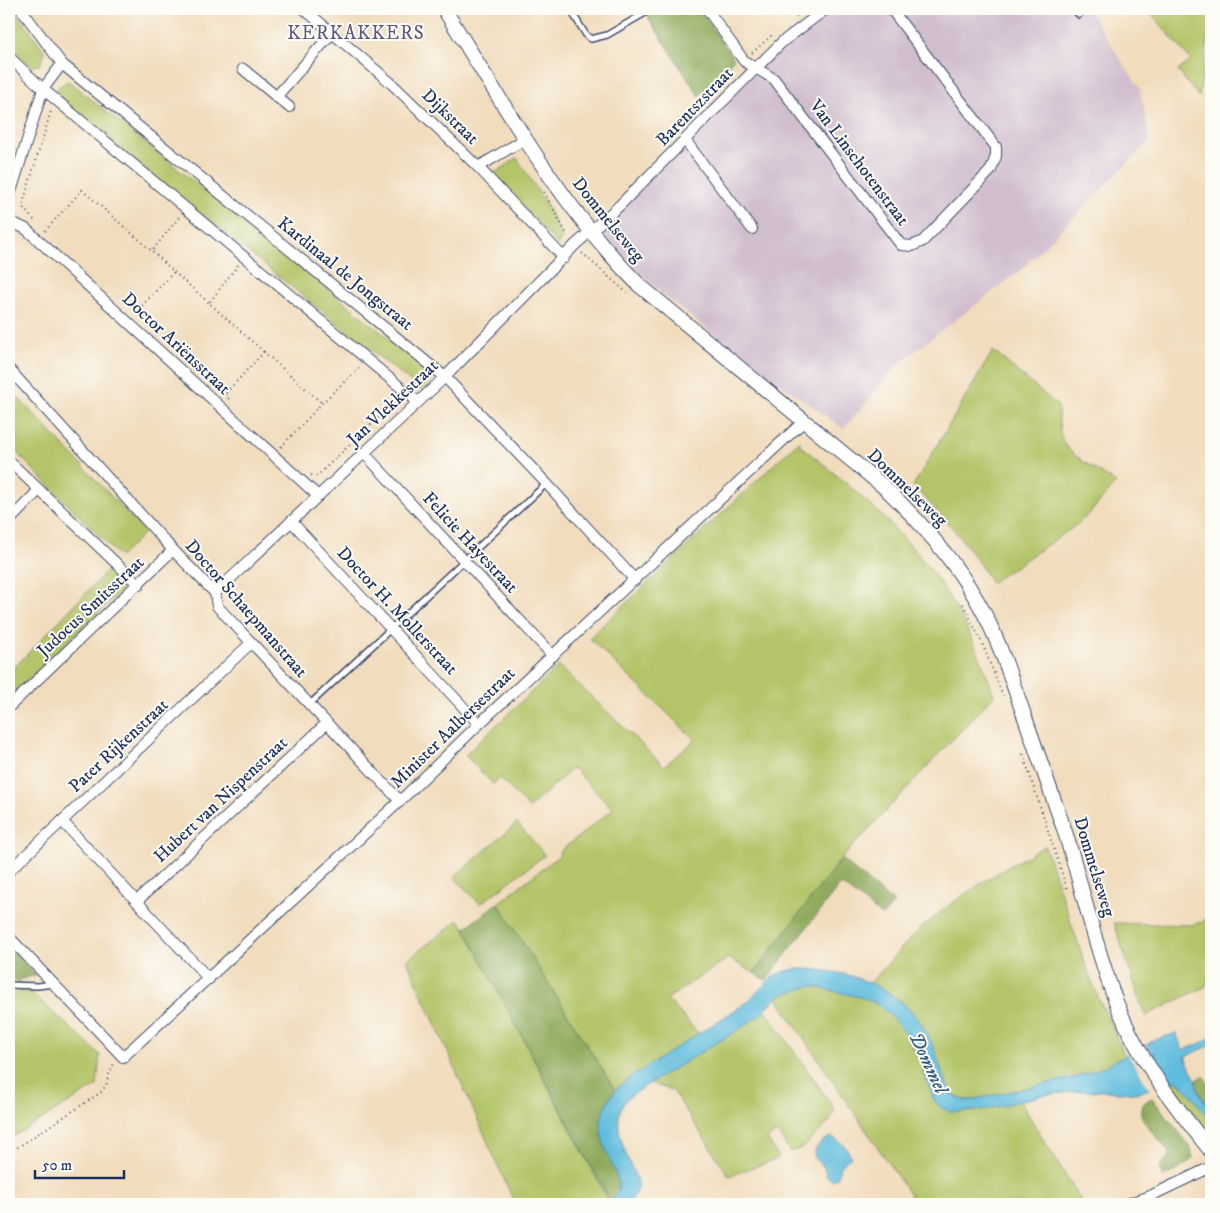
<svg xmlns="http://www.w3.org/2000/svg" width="1220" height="1213" viewBox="0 0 1220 1213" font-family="'IM FELL DW Pica',serif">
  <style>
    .industrial { fill: #d0bdcd }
    .green { fill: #b4c467; stroke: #687a62 }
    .forest { fill: #8faa5c; stroke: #556c5d }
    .water { fill: #5fbcdd; stroke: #3d769e }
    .pier { fill: #f1dcbc }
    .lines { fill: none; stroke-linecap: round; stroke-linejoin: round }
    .lane-casing { stroke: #3b496c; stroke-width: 8 }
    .street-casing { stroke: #3b496c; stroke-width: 12 }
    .secondary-casing { stroke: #3b496c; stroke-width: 16 }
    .path { stroke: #3b496c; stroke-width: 2; stroke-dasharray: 1 4; stroke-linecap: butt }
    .lane { stroke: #fff; stroke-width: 5 }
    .street { stroke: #fff; stroke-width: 10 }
    .secondary { stroke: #fff; stroke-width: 14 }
    .labels { text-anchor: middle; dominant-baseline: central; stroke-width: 4; stroke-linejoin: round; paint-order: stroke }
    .street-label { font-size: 18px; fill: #1b2f5e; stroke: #fdfcf7 }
    .neighbourhood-label { font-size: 19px; letter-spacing: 1px; fill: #5e587e; stroke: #fdfcf7 }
    .water-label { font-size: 19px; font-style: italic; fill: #2f5984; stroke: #fdfcf7 }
  </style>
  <rect width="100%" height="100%" fill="#fdfcf7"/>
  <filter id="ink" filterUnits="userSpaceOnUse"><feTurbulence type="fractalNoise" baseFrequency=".02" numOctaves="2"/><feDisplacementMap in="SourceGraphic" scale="10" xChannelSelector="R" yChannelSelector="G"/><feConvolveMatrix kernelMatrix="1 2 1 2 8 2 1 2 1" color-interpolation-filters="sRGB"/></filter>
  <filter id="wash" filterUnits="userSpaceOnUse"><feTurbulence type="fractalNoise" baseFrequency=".0096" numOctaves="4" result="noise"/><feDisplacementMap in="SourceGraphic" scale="20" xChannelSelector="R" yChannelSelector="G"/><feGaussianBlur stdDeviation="1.12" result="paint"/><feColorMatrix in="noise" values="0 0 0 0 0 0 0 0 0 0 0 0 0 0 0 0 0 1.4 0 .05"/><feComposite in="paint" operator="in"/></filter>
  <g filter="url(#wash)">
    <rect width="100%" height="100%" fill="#f1dcbc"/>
    <polygon class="industrial" points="820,9 1088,9 1140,89 1150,141 1022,269 897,365 844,429 757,367 664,296 600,234 765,54"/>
    <g class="green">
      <polygon points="9,9 14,9 45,52 40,65 31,66 9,49"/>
      <polygon points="1147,9 1211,9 1211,24 1199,97 1178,71 1191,60"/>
      <polygon points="68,81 436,376 423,392 55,97 58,87"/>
      <polygon points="517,158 546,204 562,237 558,245 523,207 489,173 489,168 495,173"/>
      <path d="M993 351 1058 406C1059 418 1058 434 1065 445 1073 457 1103 474 1116 483L1089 514 1075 526 991 583C971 546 942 515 913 486Z"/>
      <polygon points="9,388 145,532 120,557 9,445"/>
      <path d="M799 441 801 446C855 490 910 535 948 595 968 626 982 660 994 695L841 859 754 973 728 958 667 999 699 1034 631 1077 615 1090 498 903 560 855 559 852 613 809 573 768 529 808 500 778 493 784 465 755 559 666 664 766 695 740 589 638Z"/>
      <polygon points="107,571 124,588 9,699 9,673"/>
      <polygon points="517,823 545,855 480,904 454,877"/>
      <path d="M1045 846 1083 958 1098 997 1125 1056 1099 1069 1077 1077 981 1098C968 1101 960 1101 950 1092 930 1044 924 1005 870 983 890 962 909 937 932 919 967 890 1005 868 1045 846Z"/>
      <polygon points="1211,915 1211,975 1205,987 1145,1016 1114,923 1191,925 1202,922"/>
      <polygon points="459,920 465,928 610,1204 515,1204 407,960"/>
      <polygon points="9,972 100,1055 97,1086 9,1139"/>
      <path d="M811 986C828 990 847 992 864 998 906 1013 920 1062 934 1100L966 1112 985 1110 1020 1101 1083 1204H916L776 997 786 993Z"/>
      <polygon points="765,1009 835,1110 830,1121 804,1147 790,1152 777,1132 767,1139 779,1158 729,1176 673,1091 650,1083 741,1028 761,1014"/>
      <path d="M1175 1080C1187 1085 1200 1109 1211 1120V1134L1186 1105 1168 1081Z"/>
    </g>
    <g class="forest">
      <polygon points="662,9 699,9 734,59 699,96 648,17"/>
      <polygon points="841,859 894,903 882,916 842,885 839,886 766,980 754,973"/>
      <path d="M498 903 615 1090C609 1099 602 1111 602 1122 601 1133 615 1171 619 1183L618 1191 611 1203 467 933 465 928Z"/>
      <polygon points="9,947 36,975 18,980 9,972"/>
      <path d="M1204 1076 1211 1090V1109C1203 1100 1197 1092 1196 1080Z"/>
      <path d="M1152 1098 1190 1146 1193 1158 1185 1166 1163 1177 1160 1167 1168 1157 1169 1153C1161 1137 1122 1112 1152 1098Z"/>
    </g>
    <g class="water">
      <path d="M795 969C847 968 903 987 928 1035 937 1053 942 1074 950 1092L957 1098 967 1101 1077 1077 1099 1069 1148 1044 1152 1041 1176 1033 1183 1050 1197 1045 1211 1037V1045L1185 1057 1196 1080 1197 1087 1201 1096 1211 1109V1120C1200 1109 1187 1085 1175 1080L1138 1093 1105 1091H1081L1044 1095 985 1110 951 1112 940 1107 934 1100 916 1051 905 1033 891 1016 876 1003 864 998 811 986 778 996 761 1014 741 1028 639 1090C635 1093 629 1097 626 1100 608 1122 628 1158 637 1180L638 1188 629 1204H610L618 1191 619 1183C614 1167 605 1152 602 1136 597 1111 613 1090 631 1077L746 1003 770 979 782 972Z"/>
      <path d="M831 1137C842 1142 846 1146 851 1157L840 1166 838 1177 832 1180 827 1176 824 1167 814 1158C814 1147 821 1141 831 1137Z"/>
    </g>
    <polygon class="pier" points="1145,1043 1170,1084 1151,1092 1127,1052"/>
  </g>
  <g filter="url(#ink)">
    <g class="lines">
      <g class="lane-casing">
        <g id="lane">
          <polyline points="570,9 586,35 591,39 607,35 652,9"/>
          <polyline points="1074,9 1079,15"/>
          <polyline points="309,705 546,484"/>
          <polyline points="9,985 38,986 53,984"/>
        </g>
      </g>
      <g class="street-casing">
        <g id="street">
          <polyline points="21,9 62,64 445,377 547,484 635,580"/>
          <polyline points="304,9 391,83 478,167 564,258"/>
          <polyline points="707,9 744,61 774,79 901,245 912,246 923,241 991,170 996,156 996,147 891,9"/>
          <polyline points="9,57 43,89 418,402"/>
          <polyline points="243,69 289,107"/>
          <polyline points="276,97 333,32"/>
          <polyline points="685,140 752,229"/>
          <polyline points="478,167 525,139"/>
          <polyline points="9,198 43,89 62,64"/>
          <polyline points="9,221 26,229 318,496"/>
          <polyline points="9,369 173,550 215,593 217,606 400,801"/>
          <polyline points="364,453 553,656"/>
          <polyline points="9,461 139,585"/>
          <polyline points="9,521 39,490"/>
          <polyline points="291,521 479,724"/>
          <polyline points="215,593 445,377 575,245 619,206 782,42 826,9"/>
          <polyline points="9,707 173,550"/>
          <polyline points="62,821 209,979"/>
          <polyline points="9,871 251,643"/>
          <polyline points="137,901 327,723"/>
          <polyline points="9,937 123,1057 400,801 479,724 804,421"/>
          <polyline points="1127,1204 1148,1197 1211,1167"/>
        </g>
      </g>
      <g class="secondary-casing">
        <path id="secondary" d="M444 9C504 104 559 205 639 285L884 487C922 523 960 567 984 613 1001 646 1012 681 1024 715 1037 753 1051 791 1064 829 1082 885 1094 944 1115 999 1136 1056 1174 1105 1211 1151"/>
      </g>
      <g class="path">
        <polyline points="796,16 806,9"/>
        <polyline points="752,53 772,35"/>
        <polyline points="691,116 736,69"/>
        <polyline points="544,192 568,236"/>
        <polyline points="34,220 24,209 23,203 51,111"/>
        <polyline points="45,231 82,190 152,251 180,216"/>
        <polyline points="582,253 627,293"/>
        <polyline points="238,265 209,303 264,352"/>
        <polyline points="174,272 209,303"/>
        <polyline points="135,313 174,272 152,251"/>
        <polyline points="215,385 225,394 264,352 322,403"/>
        <polyline points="225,394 229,399"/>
        <polyline points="281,447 322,403 360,367"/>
        <polyline points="311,475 317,476 398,399"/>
        <polyline points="963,604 982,643 1003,696"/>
        <polyline points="1023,754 1068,892"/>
        <polyline points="9,1153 100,1093 106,1086 108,1076 114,1064"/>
        <polyline points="9,1192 14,1204"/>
      </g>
      <use href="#lane" class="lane"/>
      <use href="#street" class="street"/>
      <use href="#secondary" class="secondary"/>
    </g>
  </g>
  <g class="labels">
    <g class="street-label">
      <text transform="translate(695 107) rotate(-46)">Barentszstraat</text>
      <text transform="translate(450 117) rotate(44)">Dijkstraat</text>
      <text transform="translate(859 163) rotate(53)">Van Linschotenstraat</text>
      <text transform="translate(608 220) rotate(51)">Dommelseweg</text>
      <text transform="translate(345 274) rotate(39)">Kardinaal de Jongstraat</text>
      <text transform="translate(176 344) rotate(43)">Doctor Ariënsstraat</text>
      <text transform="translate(393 403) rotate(-43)">Jan Vlekkestraat</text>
      <text transform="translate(907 488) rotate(44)">Dommelseweg</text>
      <text transform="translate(470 543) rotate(47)">Felicie Hayestraat</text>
      <text transform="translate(91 607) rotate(-43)">Judocus Smitsstraat</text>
      <text transform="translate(246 609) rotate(49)">Doctor Schaepmanstraat</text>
      <text transform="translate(397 611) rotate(47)">Doctor H. Mollerstraat</text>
      <text transform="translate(453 728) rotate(-44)">Minister Aalbersestraat</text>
      <text transform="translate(119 746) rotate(-43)">Pater Rijkenstraat</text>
      <text transform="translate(221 800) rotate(-43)">Hubert van Nispenstraat</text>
      <text transform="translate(1094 867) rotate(73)">Dommelseweg</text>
    </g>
    <g class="neighbourhood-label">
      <text x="356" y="33">KERKAKKERS</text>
    </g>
    <g class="water-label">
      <text transform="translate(928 1063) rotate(65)">Dommel</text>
    </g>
  </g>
  <rect width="1220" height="1213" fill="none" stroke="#fdfcf7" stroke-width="30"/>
  <path d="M35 1170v8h89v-8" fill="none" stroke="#1b2f5e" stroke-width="2.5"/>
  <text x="42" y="1170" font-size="15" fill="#1b2f5e" stroke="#fdfcf7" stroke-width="4" paint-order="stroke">50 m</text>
</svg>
